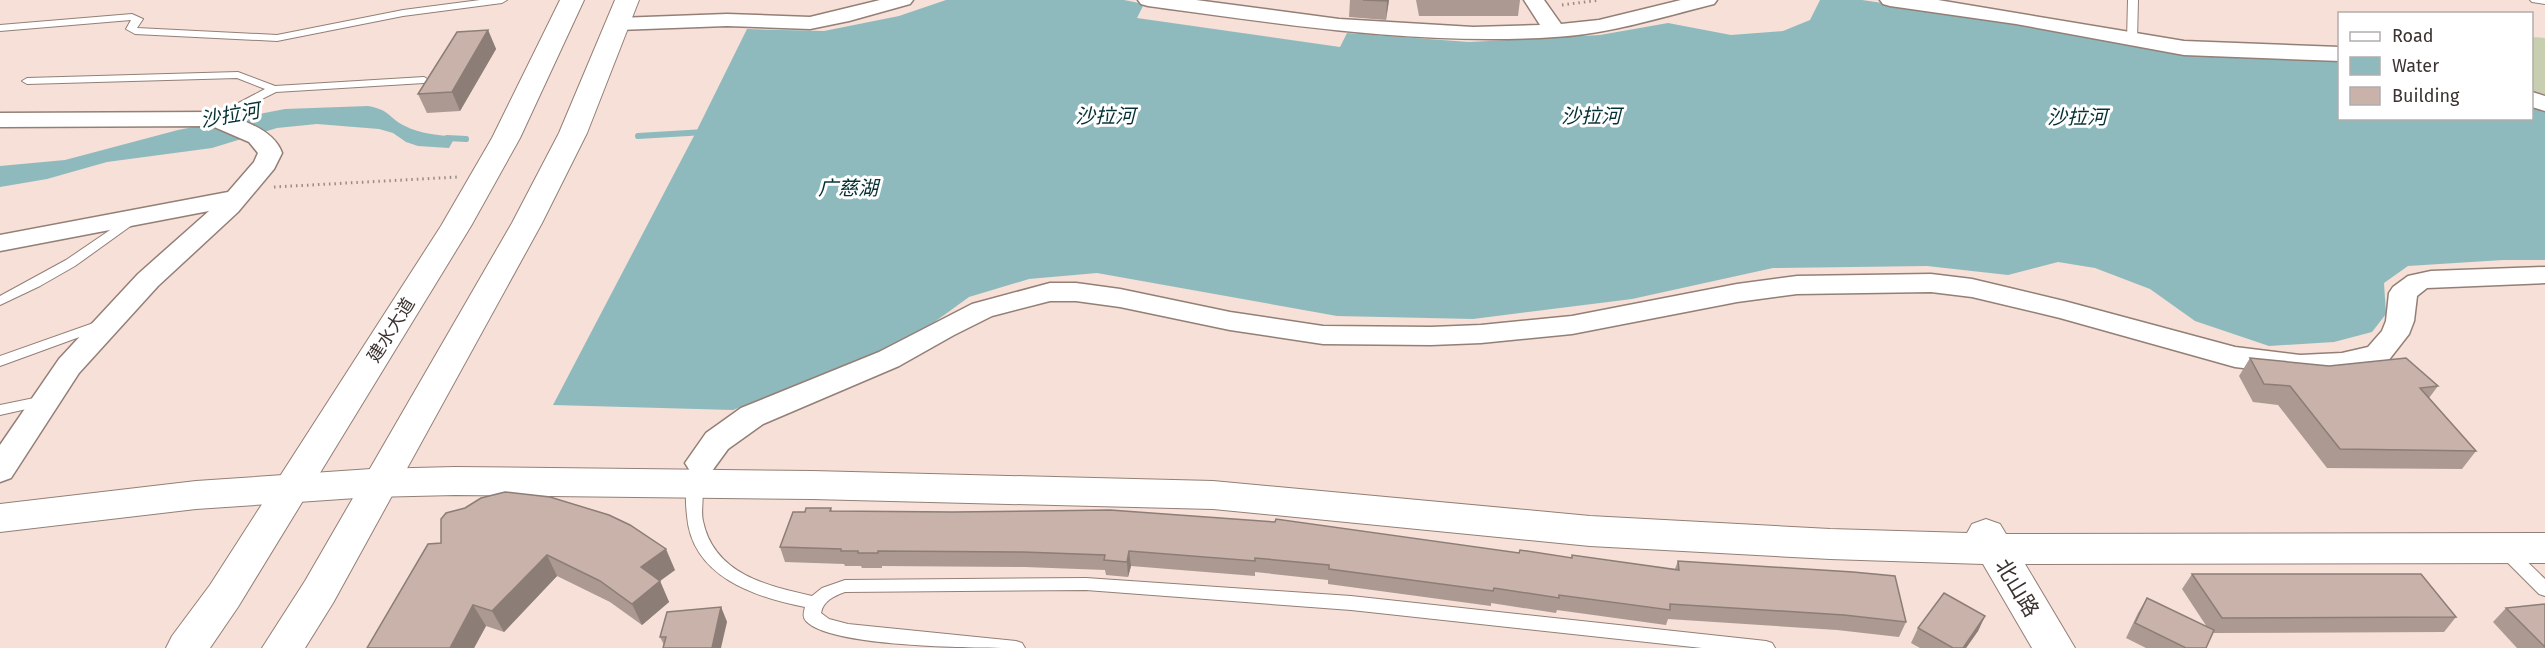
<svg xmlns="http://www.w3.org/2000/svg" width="2545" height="648" viewBox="0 0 2545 648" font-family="'Fira Sans','Noto Sans SC',sans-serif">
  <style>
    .green { fill: #c8ceb0 }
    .water { fill: #8fbabd }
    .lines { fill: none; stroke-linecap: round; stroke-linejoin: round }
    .stream { stroke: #8fbabd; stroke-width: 6 }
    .lane-casing { stroke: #937f76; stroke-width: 2 }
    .street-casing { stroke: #937f76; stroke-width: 3 }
    .secondary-casing { stroke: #937f76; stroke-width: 2 }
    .primary-casing { stroke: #937f76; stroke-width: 2 }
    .path { stroke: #9b8b85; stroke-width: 3; stroke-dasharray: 1.5 4; stroke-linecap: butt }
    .lane { fill: #fff; fill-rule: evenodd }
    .street { fill: #fff; fill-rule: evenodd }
    .secondary { fill: #fff; fill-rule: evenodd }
    .primary { fill: #fff; fill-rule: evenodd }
    .wall { fill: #ac9992 }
    .shaded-wall { fill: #8c7d77 }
    .building { fill: #c8b2aa; stroke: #8c7d77; stroke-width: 1.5 }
    .labels { text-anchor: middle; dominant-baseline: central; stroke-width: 6; stroke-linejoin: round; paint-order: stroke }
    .street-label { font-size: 18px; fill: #3c3330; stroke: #fff }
    .water-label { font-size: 20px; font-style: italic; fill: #053134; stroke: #fff }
    .near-street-label { font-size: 21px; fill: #3c3330; stroke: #fff }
  </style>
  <rect width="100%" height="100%" fill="#f6e0d7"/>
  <polygon class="green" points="2532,37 2545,38 2545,99 2532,94"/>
  <g class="water">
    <polygon points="946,0 1124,0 1144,4 1137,18 1340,47 1347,33 1469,42 1600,35 1668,23 1731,35 1783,31 1810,20 1820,0 1862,0 1993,19 2087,34 2162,51 2264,59 2319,57 2339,60 2340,118 2532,118 2532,102 2545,106 2545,260 2503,260 2408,266 2384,283 2386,314 2372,332 2334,342 2269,346 2195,321 2150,289 2095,268 2058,262 2008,275 1927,266 1773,268 1632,299 1473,319 1337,316 1097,273 1029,279 969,297 900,347 733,410 553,405 696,132 747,29 824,31 899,16"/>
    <path d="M368 106C391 110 388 118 405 126 420 134 439 135 455 137L449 148 418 146 406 142 393 133 379 129 317 124 277 128 212 148 107 162 47 179 0 187V166L65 160 178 130 285 109Z"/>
  </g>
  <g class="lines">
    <g class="stream">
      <polyline points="638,136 705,132"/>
      <polyline points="447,138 466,139"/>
    </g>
    <g class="lane-casing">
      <g id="lane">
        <polygon points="480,0 507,0 502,3 403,16 277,41 135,34 126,29 131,20 0,31 0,25 132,14 143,19 137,28 277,35 403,10"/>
        <polygon points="2128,0 2138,0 2137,40 2132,43 2127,40"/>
        <polygon points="2530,0 2545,0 2545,4 2532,2"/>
        <polygon points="238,72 275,86 424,77 429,80 424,83 276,92 216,122 210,119 212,117 265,89 237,78 27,84 22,81 27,78"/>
        <polygon points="135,213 139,214 141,217 139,220 75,266 40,286 0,305 0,296 66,260"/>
        <polygon points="102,320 109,324 107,327 0,366 0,356"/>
        <polygon points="44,396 51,401 49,404 0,415 0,405"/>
        <path d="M695 478 700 480C706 491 700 509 703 521 714 574 767 586 812 596L822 588 845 580 1086 578 1351 596 1766 641 1772 643 1775 648H1702L1351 610 1086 590 845 592C834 596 823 601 821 613L829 619 848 624 1016 641 1022 643 1025 648C984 648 830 648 806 621 802 616 804 612 805 607 755 597 692 577 687 516 686 505 684 490 690 480Z"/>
        <polygon points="2506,545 2512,547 2545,579 2545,596 2539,594 2500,555 2498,551 2500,547"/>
      </g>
    </g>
    <g class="street-casing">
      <g id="street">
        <polygon points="880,0 913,0 910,4 849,21 810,29 727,26 618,30 610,29 607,24 610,19 618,18 727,14 810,17"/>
        <path d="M1138 0H1196L1339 19 1473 27 1540 25 1524 0H1544L1561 24 1599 20 1681 0H1717L1714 4C1662 17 1609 34 1555 37 1418 46 1282 24 1148 6L1141 4Z"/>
        <polygon points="1880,0 1938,0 2184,41 2340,47 2340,61 2184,55 2016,24 1890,6 1883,4"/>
        <polygon points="2532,92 2545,96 2545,111 2532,107"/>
        <path d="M216 112C238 118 274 129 282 153L274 169 238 212 158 286 79 373 11 478 0 482V445L59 359 138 274 209 211 0 251V235L228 192 254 162 258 153 249 142 212 126 0 127V113Z"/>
        <polygon points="2545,267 2545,283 2427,288 2417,296 2414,321 2409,334 2388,361 2342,373 2300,375 2235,367 2060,318 1972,297 1931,292 1797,294 1737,302 1572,334 1481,343 1431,345 1323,344 1230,330 1120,307 1076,301 1050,301 992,316 954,335 899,366 763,424 728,449 712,471 701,474 690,471 685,463 706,433 741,408 879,352 972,304 1050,283 1076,283 1120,289 1230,312 1323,326 1431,327 1481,325 1572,316 1737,284 1797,276 1931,274 1972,279 2064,301 2235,347 2300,355 2342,353 2368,347 2382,331 2386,321 2389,293 2393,287 2408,276 2431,271"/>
      </g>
    </g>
    <g class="secondary-casing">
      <polygon id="secondary" points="455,467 812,471 1213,481 1590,516 1830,529 1967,533 1972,524 1986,519 2000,524 2006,534 2545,533 2545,563 2025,564 2075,648 2032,648 1983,564 1830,559 1590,546 1213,509 812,499 455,495 371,497 196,509 0,532 0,504 196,481 371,469"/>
    </g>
    <g class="primary-casing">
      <g id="primary">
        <polygon points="560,0 584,0 520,138 471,226 238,607 210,648 166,648 172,636 210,585 441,226 492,138"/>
        <polygon points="615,0 639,0 587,133 542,223 333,603 305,648 262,648 305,581 512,223 559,133"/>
      </g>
    </g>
    <g class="path">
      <polyline points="1562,5 1600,0"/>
      <polyline points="274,187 458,177"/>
    </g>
    <use href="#lane" class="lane"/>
    <use href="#street" class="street"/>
    <use href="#secondary" class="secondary"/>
    <use href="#primary" class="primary"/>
  </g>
  <g class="wall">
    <polygon points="1350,0 1389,0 1386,20 1349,17"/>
    <polygon points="1416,0 1520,0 1518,16 1419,16"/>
    <polygon points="488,30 496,49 460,111 427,113 418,94"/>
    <polygon points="2250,358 2438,386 2429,398 2476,451 2462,469 2327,468 2278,405 2253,402 2239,376"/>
    <polygon points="550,497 675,570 660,581 669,602 642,625 610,602 557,576 504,632 486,626 474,648 441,543"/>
    <polygon points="831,508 832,511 1519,553 1675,569 1678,561 1906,622 1899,637 1837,630 1668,619 1666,625 1557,610 1556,613 1491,603 1491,606 1328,584 1328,580 1255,572 1255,576 1131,566 1128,577 1106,575 1105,570 1025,567 882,566 882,568 862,568 861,566 845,566 844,564 785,562 780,547 805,512"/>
    <polygon points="2192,574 2456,617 2444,632 2213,633 2206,648 2146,648 2126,638 2138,613 2147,598 2207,627 2182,589"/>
    <polygon points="2545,604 2545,648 2517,648 2493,622 2506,608"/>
    <polygon points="721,607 727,622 664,645 660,637"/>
    <polygon points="1985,616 1978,631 1966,648 1920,648 1911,643 1918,628"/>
  </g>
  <g class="shaded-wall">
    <polygon points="1387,0 1389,0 1386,20 1387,1"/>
    <polygon points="488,30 496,49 460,111 452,92"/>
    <polygon points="666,549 675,570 650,588 641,567"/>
    <polygon points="1129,551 1131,566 1128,577 1127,562"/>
    <polygon points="547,555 557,576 504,632 492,611"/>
    <polygon points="660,581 669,602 642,625 632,604"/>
    <polygon points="473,605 486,626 474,648 450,648"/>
    <polygon points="721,607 727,622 721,648 712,648"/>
    <polygon points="1985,616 1978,631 1966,648 1963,648"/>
  </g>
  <g class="building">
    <polygon points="1363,0 1387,0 1387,1"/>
    <polygon points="488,30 452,92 418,94 457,32"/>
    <polygon points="2250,358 2329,366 2406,358 2438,386 2420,388 2476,451 2340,449 2290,386 2264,384"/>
    <polygon points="505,492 550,497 609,515 630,525 666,549 641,567 660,581 632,604 600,581 547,555 492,611 473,605 450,648 367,648 428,544 441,543 441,519 446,513 465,508 481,498"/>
    <polygon points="806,508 831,508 830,511 953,512 1110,510 1275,522 1276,519 1519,553 1520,550 1572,558 1572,555 1679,570 1678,561 1853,572 1895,576 1906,622 1844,615 1670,604 1670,610 1559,595 1559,598 1494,588 1493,591 1329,569 1329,565 1255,558 1255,561 1129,551 1127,562 1104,560 1105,555 1023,552 878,551 878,553 858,553 858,551 841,551 841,549 780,547 793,512 805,512"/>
    <polygon points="2192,574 2421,574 2456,617 2222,618"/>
    <polygon points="1944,593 1985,616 1963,648 1953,648 1918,628"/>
    <polygon points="2147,598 2214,630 2206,648 2186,648 2135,623"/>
    <polygon points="2545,604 2545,647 2506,608"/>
    <polygon points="721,607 712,648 663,648 666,637 660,637 667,612"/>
  </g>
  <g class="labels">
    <g class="street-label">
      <text transform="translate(391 330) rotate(-58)">建水大道</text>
    </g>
    <g class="water-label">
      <text transform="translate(230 115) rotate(-10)">沙拉河</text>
      <text x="1105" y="116">沙拉河</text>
      <text x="1591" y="116">沙拉河</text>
      <text x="2077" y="117">沙拉河</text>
      <text x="848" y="188">广慈湖</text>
    </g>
    <g class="near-street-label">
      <text transform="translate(2017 588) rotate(59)">北山路</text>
    </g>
  </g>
  <rect x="2338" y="12" width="195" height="108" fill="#ffffff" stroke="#b1adac" stroke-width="1.5"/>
  <rect x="2350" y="32" width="30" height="9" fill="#ffffff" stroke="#b1adac" stroke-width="1.5"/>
  <text x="2392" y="42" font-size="18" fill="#3c3330">Road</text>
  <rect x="2350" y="57" width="30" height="18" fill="#8fbabd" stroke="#b1adac" stroke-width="1.5"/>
  <text x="2392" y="72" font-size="18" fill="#3c3330">Water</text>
  <rect x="2350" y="87" width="30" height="18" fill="#c8b2aa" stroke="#b1adac" stroke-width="1.5"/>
  <text x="2392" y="102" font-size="18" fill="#3c3330">Building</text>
</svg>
